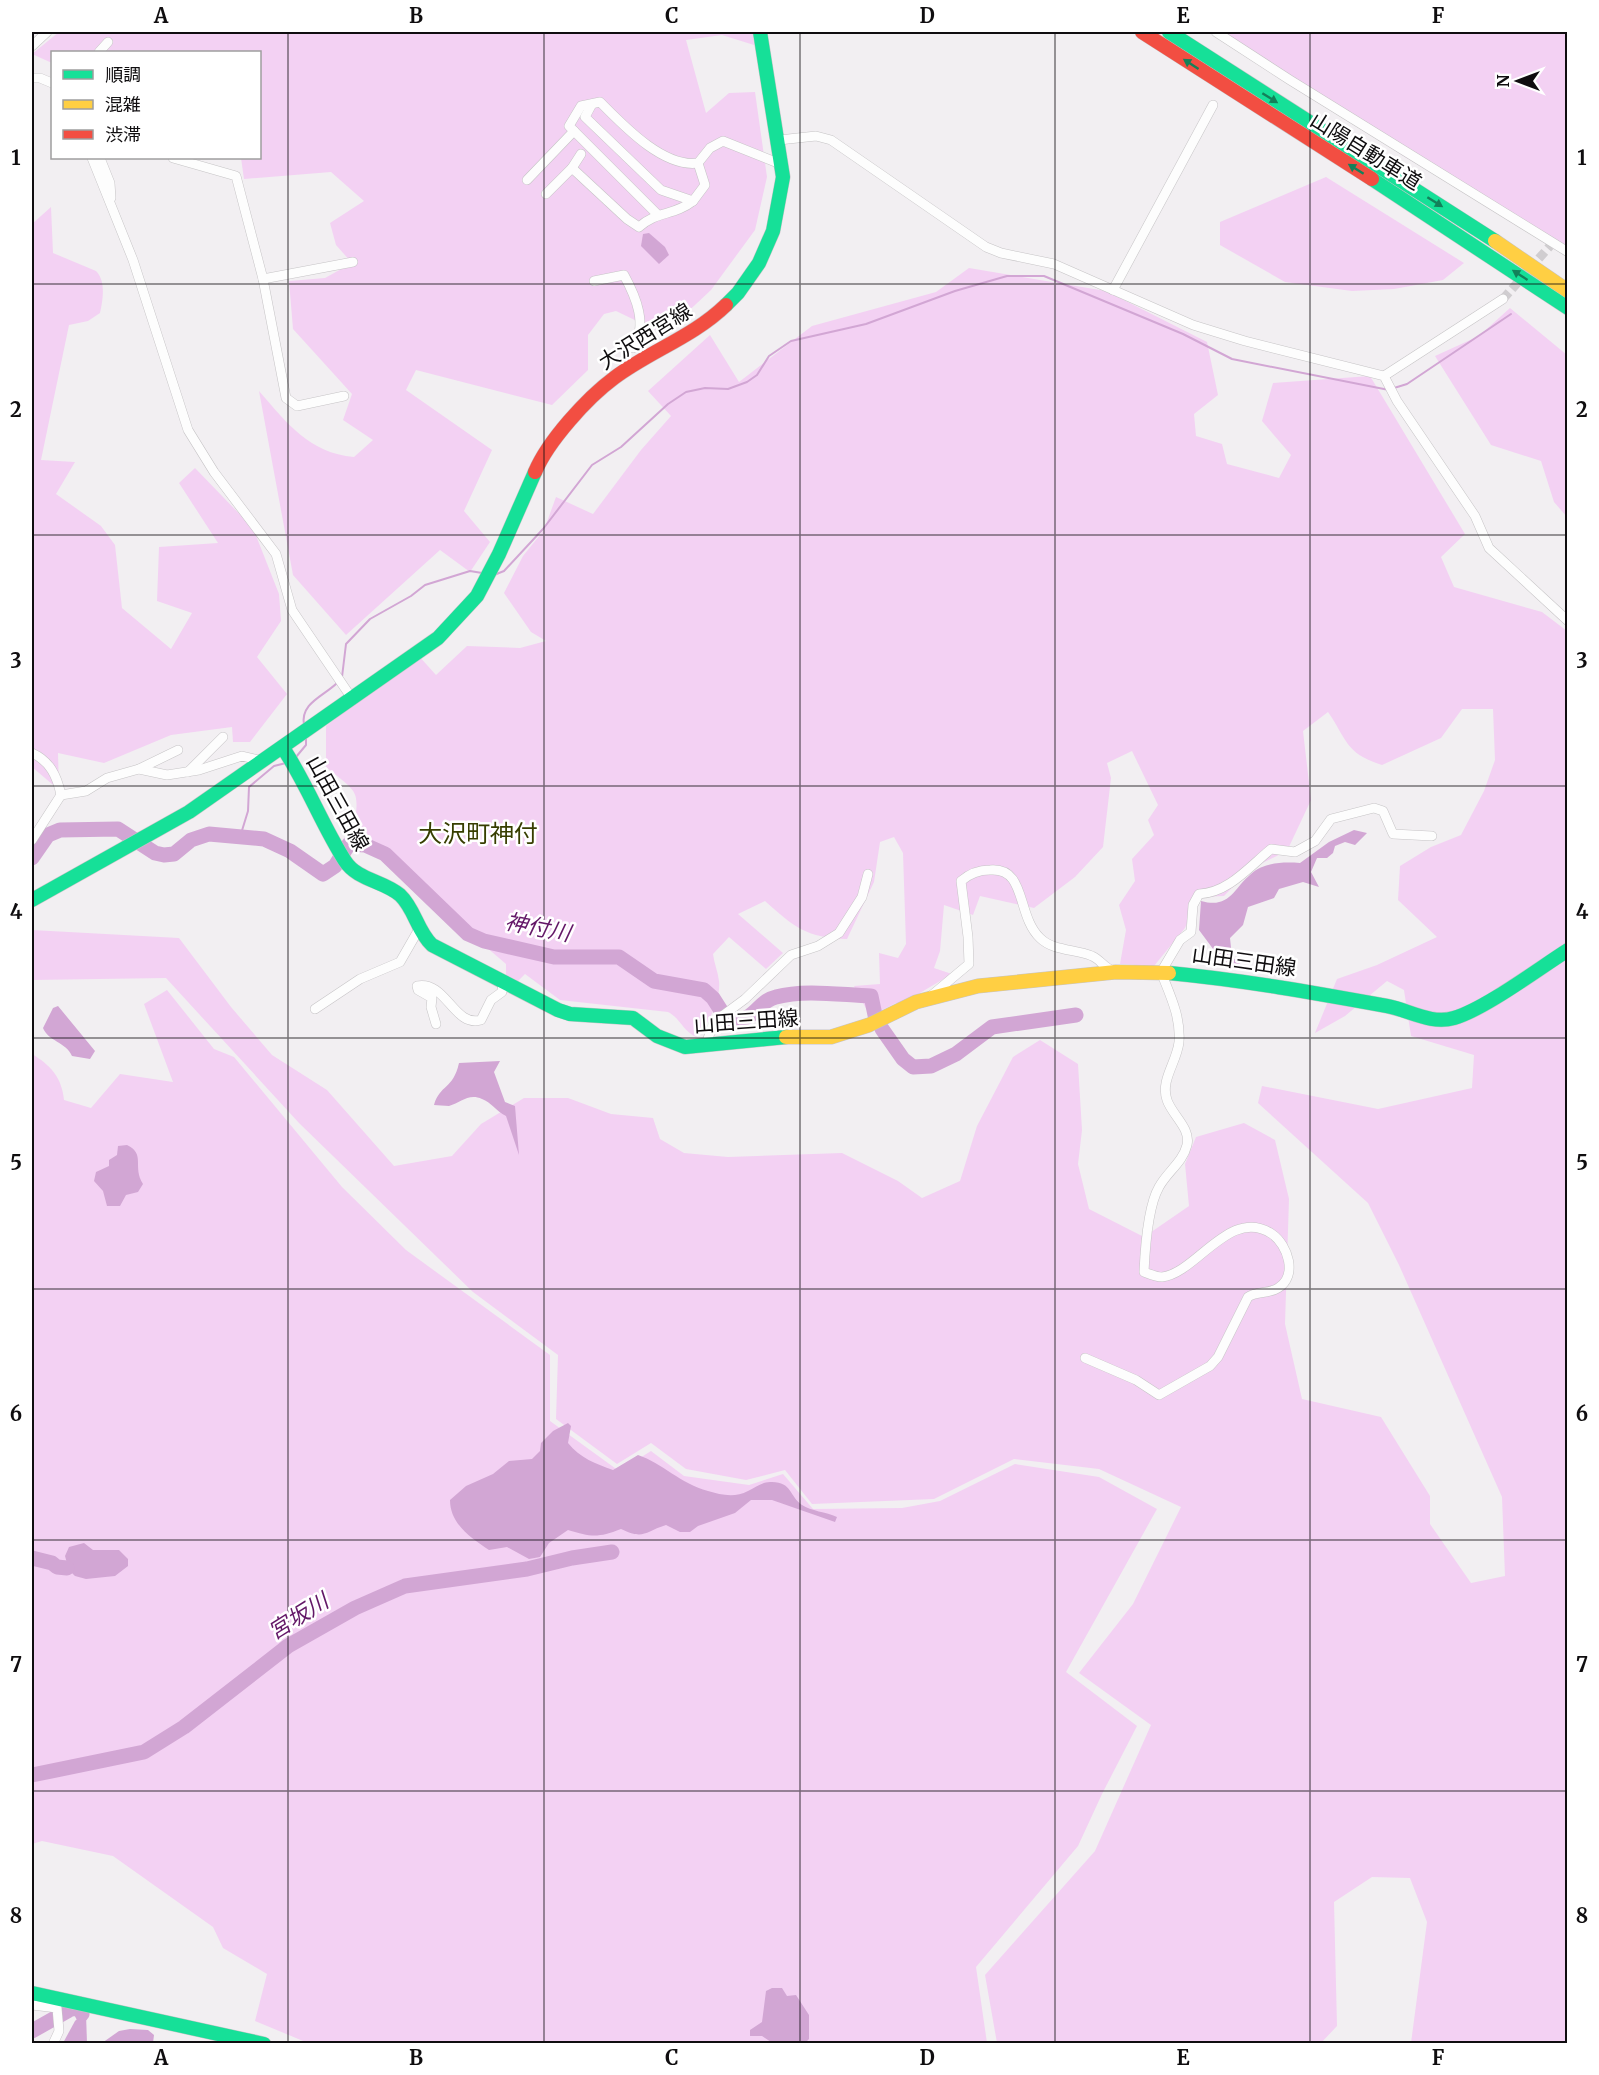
<svg xmlns="http://www.w3.org/2000/svg" width="1599" height="2075" viewBox="0 0 1599 2075" font-family="Merriweather,'Noto Sans JP',serif">
  <style>
    .green { fill: #f3d1f3 }
    .water { fill: #d2a6d4 }
    .lines { fill: none; stroke-linecap: round; stroke-linejoin: round }
    .stream { stroke: #d2a6d4; stroke-width: 2 }
    .river { stroke: #d2a6d4; stroke-width: 15 }
    .street-tunnel { stroke: #d0cdd0; stroke-width: 9; stroke-dasharray: 9 4.5; stroke-linecap: butt }
    .street-casing { stroke: #c6c4c6; stroke-width: 10 }
    .fast-casing { stroke: #c6c4c6; stroke-width: 15 }
    .slow-casing { stroke: #c6c4c6; stroke-width: 15 }
    .jam-casing { stroke: #c6c4c6; stroke-width: 15 }
    .street { stroke: #fdfdfd; stroke-width: 9 }
    .fast { stroke: #16e098; stroke-width: 14 }
    .slow { stroke: #ffcf43; stroke-width: 14 }
    .jam { stroke: #f24e42; stroke-width: 14 }
    .oneway { fill: #13815a }
    .grid { fill: none; stroke: #0f0d0f; stroke-width: 1.5; stroke-opacity: 0.55 }
    .labels { text-anchor: middle; dominant-baseline: central; stroke-width: 5; stroke-linejoin: round; paint-order: stroke }
    .street-label { font-size: 21px; fill: #0f0d0f; stroke: #fff }
    .water-label { font-size: 22px; font-style: italic; fill: #631767; stroke: #fff }
    .quarter-label { font-size: 24px; fill: #373e00; stroke: #fff }
    .neatline { fill: none; stroke: #0f0d0f; stroke-width: 2 }
    .grid-label { font-size: 20px; text-anchor: middle; font-weight: bold; fill: #0f0d0f }
  </style>
  <rect width="100%" height="100%" fill="#f2eff2"/>
  <g class="green">
    <path d="M59 32H753L754 45 722 35 686 40 706 113 729 93 755 92 767 177 755 230 711 290 664 334 616 311 604 314 588 335V370L552 405 416 370 406 390 492 450 464 511 490 542 470 572 440 550 346 635 293 575 259 391C287 423 309 453 354 457L373 440 343 420 352 394 293 329 289 281 325 278 352 263 336 245 330 223 364 201 331 172 244 179 241 158H260V52H52V63L32 54Z"/>
    <polygon points="1223,32 1567,32 1567,252 1405,157"/>
    <polygon points="1326,177 1464,263 1443,280 1394,289 1352,291 1285,282 1220,245 1220,222"/>
    <path d="M51 207 53 253 96 271C106 281 103 299 100 313L88 321 69 325 41 460 75 462 56 494 101 526 115 545 122 608 171 649 192 613 157 601 159 547 218 543 179 483 195 468 253 528 279 594 281 621 257 657 287 694 250 742H233L232 727 171 735 104 763 58 753 59 790 32 767V224Z"/>
    <path d="M969 268 1106 291 1207 342 1218 395 1194 414 1196 436 1222 444 1227 464 1279 478 1291 455 1262 421 1273 383 1370 376 1465 534 1441 557 1454 587 1542 612 1567 631V2043H1411L1427 1922 1410 1878 1372 1877 1334 1902 1337 2026 1321 2043H997L985 1975 1095 1851 1151 1725 1079 1673 1133 1604 1181 1507 1099 1469 1014 1459 934 1499 812 1504 785 1470 746 1480 686 1469 651 1443 617 1464 556 1419 558 1355 473 1292 299 1123 166 978 32 980V930L179 938 231 1007 272 1055 327 1090 394 1166 452 1156 481 1124 524 1098H568L611 1114 653 1118 660 1139 684 1153 728 1157 842 1153 898 1181 922 1198 960 1181 977 1126 1013 1057 1040 1040 1078 1064 1082 1130 1078 1164 1089 1209 1144 1237 1189 1206 1185 1164 1196 1137 1244 1123 1275 1140 1289 1199 1285 1324 1302 1399 1381 1417 1430 1496V1524L1471 1583 1505 1576 1502 1497 1399 1265 1368 1203 1258 1103 1262 1086 1378 1109 1472 1088 1474 1055 1411 1036 1404 990 1387 981 1345 1016 1315 1033 1337 979 1377 965 1437 937 1398 900 1400 866 1431 847 1461 835 1484 791 1495 760 1493 709H1462L1441 738 1382 765C1345 753 1348 741 1328 712L1303 731 1311 800 1287 851 1250 869 1224 896 1198 897 1185 928 1154 966 1120 964 1126 930 1119 905 1135 881 1132 859 1154 835 1148 820 1158 805 1132 751 1107 763 1111 778 1103 847 1075 877 1034 908 980 896 973 915 944 905 940 951 934 968 952 974 903 1003H896L870 1016 854 986 880 984 879 953 898 958 906 944 903 853 894 837 880 842 874 882 847 939C807 938 794 927 765 901L738 914 783 953 766 969 729 937 713 954C714 963 718 972 719 981 721 999 709 1025 696 1037 683 1031 680 1018 668 1012L560 1000 525 974 516 983 506 978V964L354 834C358 789 362 796 326 767V726L418 655 436 675 467 646 520 648 546 641 531 632 504 593 523 556 544 530 556 497 593 514 641 450 671 416 648 391 710 335 739 382 812 326 936 292Z"/>
    <polygon points="1510,308 1567,355 1567,517 1554,502 1541,461 1491,445 1435,356 1479,336"/>
    <path d="M167 990 214 1049 234 1057 342 1187 406 1250 550 1355V1421L619 1471 651 1451 684 1476 749 1485 783 1474 813 1509 902 1508 940 1501 1015 1464 1099 1477 1157 1509 1066 1672 1137 1726 1102 1794 1078 1846 976 1967 987 2043H308L255 2021 267 1974 223 1948 213 1927 113 1856 42 1841 32 1844V1054C50 1065 62 1077 64 1100L91 1108 120 1074 173 1082 144 1004Z"/>
  </g>
  <g class="water">
    <polygon points="649,233 665,247 669,255 659,264 641,246 643,234"/>
    <path d="M1354 830 1367 833 1355 845 1345 842 1335 846 1333 853 1327 858H1317L1311 872 1319 887 1303 882 1279 889 1274 898 1248 907 1243 925 1230 938 1232 957 1245 968 1222 961 1199 930 1201 901C1230 909 1233 889 1251 874 1264 862 1283 862 1300 863L1329 842Z"/>
    <path d="M58 1006 95 1051 90 1059 72 1056C66 1042 48 1041 43 1028L53 1008Z"/>
    <path d="M500 1061 494 1072 505 1102 515 1106 519 1155 506 1116C496 1111 491 1102 482 1099 468 1093 461 1103 449 1106 444 1106 438 1105 434 1105 440 1084 453 1090 459 1063Z"/>
    <path d="M127 1145C146 1154 132 1167 143 1184L138 1192 126 1195 120 1206H107L103 1191 94 1181 96 1172 109 1166V1160L117 1155 118 1146Z"/>
    <path d="M568 1423 571 1426 568 1443C580 1458 596 1464 613 1470L638 1455C662 1463 681 1484 708 1491 721 1495 735 1498 748 1491 755 1488 762 1482 770 1482 792 1481 789 1496 802 1505 811 1511 826 1512 837 1517L835 1522 772 1500H751L735 1513 698 1526 690 1532H680L666 1525C644 1532 644 1540 621 1529 598 1538 591 1537 568 1530L549 1543 540 1557 529 1559 507 1547 489 1550C471 1538 450 1524 450 1500L466 1486 493 1474 509 1461 532 1459 540 1451 541 1443 553 1431Z"/>
    <polygon points="84,1543 93,1550 119,1550 128,1559 128,1566 115,1576 86,1579 75,1576 69,1570 65,1556 69,1547"/>
    <polygon points="772,1988 782,1988 787,1996 796,1995 809,2015 809,2039 805,2043 771,2042 762,2036 750,2036 750,2030 762,2022 766,1991"/>
    <polygon points="82,2014 86,2014 87,2043 63,2043 75,2021"/>
    <polygon points="130,2029 148,2030 154,2035 153,2043 102,2043 119,2031"/>
  </g>
  <g class="lines">
    <g class="stream">
      <polyline points="1394,388 1407,384 1511,314"/>
      <polyline points="494,575 504,571 543,529 592,465 621,447 668,404 686,392 705,388 728,389 747,382 757,375 769,356 791,341 866,324 955,291 1007,276 1044,276 1183,334 1232,359 1389,390"/>
      <polyline points="342,677 346,644 370,619 411,596 425,585 470,571 482,573"/>
      <path d="M304 725C300 703 324 696 337 683"/>
      <polyline points="296,757 306,745 306,737"/>
      <polyline points="240,837 248,811 249,787 274,766 286,763"/>
    </g>
    <g class="river">
      <path d="M32 858 48 835 60 830 118 829 155 853 164 855 174 854 191 840 209 834 264 839 290 851 323 874 335 866 349 844 365 845 385 854 468 934 484 941 554 957H619L654 981 704 990 713 998 727 1020C757 1023 755 1002 776 997 805 989 841 995 871 996L875 1015"/>
      <polyline points="882,1029 903,1059 913,1067 931,1066 956,1054 992,1027 1076,1015"/>
      <polyline points="32,1558 52,1563 57,1567 67,1568"/>
      <polyline points="32,1775 144,1752 184,1727 288,1646 355,1608 405,1586 527,1569 572,1558 612,1552"/>
      <polyline points="32,2031 71,2009 80,2008 82,2014"/>
    </g>
    <polyline class="street-tunnel" points="1503,299 1550,246"/>
    <g class="street-casing">
      <g id="street">
        <polyline points="1216,32 1290,80 1568,252"/>
        <polyline points="32,46 47,32"/>
        <polyline points="99,52 108,42"/>
        <polyline points="32,78 40,78 52,83"/>
        <polyline points="592,104 585,117 661,190 693,201 705,185 698,163"/>
        <polyline points="779,140 816,136 831,140 986,247 1001,253 1054,264 1193,325 1245,341 1384,376 1397,401 1475,516 1489,548 1568,621"/>
        <polyline points="92,158 133,260 188,430 214,472 276,554 292,610 353,700"/>
        <polyline points="100,158 110,183 111,198"/>
        <polyline points="173,158 236,176 263,279"/>
        <polyline points="572,168 581,154"/>
        <polyline points="527,180 574,131"/>
        <path d="M546 194 572 168 627 219 639 227C656 211 674 216 693 201"/>
        <path d="M658 215 569 126 581 106 600 102C623 125 663 168 698 163L710 148 723 141 783 165"/>
        <path d="M594 281 624 275C636 297 648 325 633 348"/>
        <polyline points="1113,290 1213,105"/>
        <polyline points="1384,376 1503,299"/>
        <polyline points="344,396 297,406 286,398 263,279 353,262"/>
        <path d="M32 753C50 761 57 776 61 795L32 840"/>
        <polyline points="139,769 178,750"/>
        <polyline points="188,772 223,737"/>
        <polyline points="61,795 86,791 107,778 139,769 167,775 199,770 242,756 262,761"/>
        <path d="M932 995 969 964 968 937 961 881C969 874 979 870 990 870 1027 867 1016 915 1040 938 1053 951 1075 949 1092 956 1101 960 1104 968 1114 971"/>
        <polyline points="315,1009 360,979 400,962 419,929"/>
        <path d="M436 1024 431 1007 432 998 418 990 417 986C446 980 454 1028 481 1020L491 1000 502 992 503 983"/>
        <polyline points="706,1044 714,1022 745,999 791,955 818,946 839,933 862,897 868,874"/>
        <path d="M1085 1358 1136 1380 1159 1395 1210 1366 1218 1357 1248 1297C1256 1291 1269 1294 1278 1288 1298 1276 1288 1245 1272 1234 1230 1206 1197 1273 1162 1277 1157 1277 1149 1274 1144 1272 1145 1250 1148 1206 1159 1187 1167 1172 1183 1162 1187 1145 1191 1128 1172 1115 1167 1100 1160 1080 1177 1062 1179 1042 1181 1017 1170 995 1161 972L1180 940 1191 932 1193 905 1199 894C1228 893 1249 867 1271 849L1295 852 1315 841 1331 819 1374 808 1383 811 1393 834 1432 836"/>
        <polyline points="32,2005 57,2008 59,2031 53,2044"/>
      </g>
    </g>
    <g class="fast-casing">
      <g id="fast">
        <polyline points="1169,32 1495,241"/>
        <polyline points="1372,179 1568,308"/>
        <polyline points="726,305 738,293 759,263 773,231 783,177 760,32"/>
        <path d="M283 748C307 784 322 825 345 861 357 880 384 881 400 895 415 909 417 931 432 945L558 1010 570 1014 633 1018 657 1036 685 1047 786 1037"/>
        <polyline points="32,900 189,812 438,638 477,596 499,554 535,472"/>
        <path d="M1169 973C1243 980 1315 993 1387 1006 1409 1010 1431 1025 1454 1018 1485 1009 1538 969 1568 950"/>
        <polyline points="32,1993 264,2044"/>
      </g>
    </g>
    <g class="slow-casing">
      <g id="slow">
        <polyline points="1495,241 1568,291"/>
        <polyline points="786,1037 831,1037 869,1025 916,1002 978,986 1116,972 1169,973"/>
      </g>
    </g>
    <g class="jam-casing">
      <g id="jam">
        <polyline points="1142,32 1372,179"/>
        <path d="M535 472C548 441 587 398 614 378 650 351 693 337 726 305"/>
      </g>
    </g>
    <use href="#street" class="street"/>
    <use href="#fast" class="fast"/>
    <use href="#slow" class="slow"/>
    <use href="#jam" class="jam"/>
  </g>
  <defs><path id="oneway-solid" d="M-6-.8H1V-3.2L6.5 0L1 3.2V.8H-6Z" transform="scale(1.5)"/></defs>
  <g class="oneway">
    <use href="#oneway-solid" transform="translate(1191 64) rotate(-147)"/>
    <use href="#oneway-solid" transform="translate(1270 98) rotate(32)"/>
    <use href="#oneway-solid" transform="translate(1356 169) rotate(-148)"/>
    <use href="#oneway-solid" transform="translate(1435 202) rotate(32)"/>
    <use href="#oneway-solid" transform="translate(1520 275) rotate(-147)"/>
  </g>
  <path class="grid" d="M288 32V2044M544 32V2044M800 32V2044M1055 32V2044M1310 32V2044M32 284H1568M32 535H1568M32 786H1568M32 1038H1568M32 1289H1568M32 1540H1568M32 1791H1568"/>
  <g class="labels">
    <g class="street-label">
      <text transform="translate(1366 151) rotate(32)">山陽自動車道</text>
      <text transform="translate(645 336) rotate(-32)">大沢西宮線</text>
      <text transform="translate(338 803) rotate(61)">山田三田線</text>
      <text transform="translate(1244 961) rotate(8)">山田三田線</text>
      <text transform="translate(746 1021) rotate(-4)">山田三田線</text>
    </g>
    <g class="water-label">
      <text transform="translate(538 927) rotate(11)">神付川</text>
      <text transform="translate(298 1616) rotate(-32)">宮坂川</text>
    </g>
    <g class="quarter-label">
      <text x="478" y="833">大沢町神付</text>
    </g>
  </g>
  <rect width="1599" height="2075" fill="none" stroke="#ffffff" stroke-width="66"/>
  <rect x="51" y="51" width="210" height="108" fill="#ffffff" stroke="#9f9e9f" stroke-width="1.5"/>
  <rect x="63" y="70" width="30" height="9" fill="#16e098" stroke="#9f9e9f" stroke-width="1.5"/>
  <text x="105" y="81" font-size="18" fill="#0f0d0f">順調</text>
  <rect x="63" y="100" width="30" height="9" fill="#ffcf43" stroke="#9f9e9f" stroke-width="1.5"/>
  <text x="105" y="111" font-size="18" fill="#0f0d0f">混雑</text>
  <rect x="63" y="130" width="30" height="9" fill="#f24e42" stroke="#9f9e9f" stroke-width="1.5"/>
  <text x="105" y="141" font-size="18" fill="#0f0d0f">渋滞</text>
  <g transform="translate(1518 81) rotate(270)" stroke="#ffffff" stroke-width="4.5" paint-order="stroke">
  <path d="M0-4.5L10 22L0 15L-10 22Z" fill="#0f0d0f"/>
  <text y="-9" font-size="16" font-weight="bold" text-anchor="middle" fill="#0f0d0f">N</text>
  </g>
  <rect x="33" y="33" width="1533" height="2009" class="neatline"/>
  <g class="grid-label">
    <text x="161" y="23">A</text>
    <text x="416" y="23">B</text>
    <text x="672" y="23">C</text>
    <text x="927" y="23">D</text>
    <text x="1183" y="23">E</text>
    <text x="1438" y="23">F</text>
    <text x="16" y="165">1</text>
    <text x="1582" y="165">1</text>
    <text x="16" y="417">2</text>
    <text x="1582" y="417">2</text>
    <text x="16" y="668">3</text>
    <text x="1582" y="668">3</text>
    <text x="16" y="919">4</text>
    <text x="1582" y="919">4</text>
    <text x="16" y="1170">5</text>
    <text x="1582" y="1170">5</text>
    <text x="16" y="1421">6</text>
    <text x="1582" y="1421">6</text>
    <text x="16" y="1672">7</text>
    <text x="1582" y="1672">7</text>
    <text x="16" y="1923">8</text>
    <text x="1582" y="1923">8</text>
    <text x="161" y="2065">A</text>
    <text x="416" y="2065">B</text>
    <text x="672" y="2065">C</text>
    <text x="927" y="2065">D</text>
    <text x="1183" y="2065">E</text>
    <text x="1438" y="2065">F</text>
  </g>
</svg>
